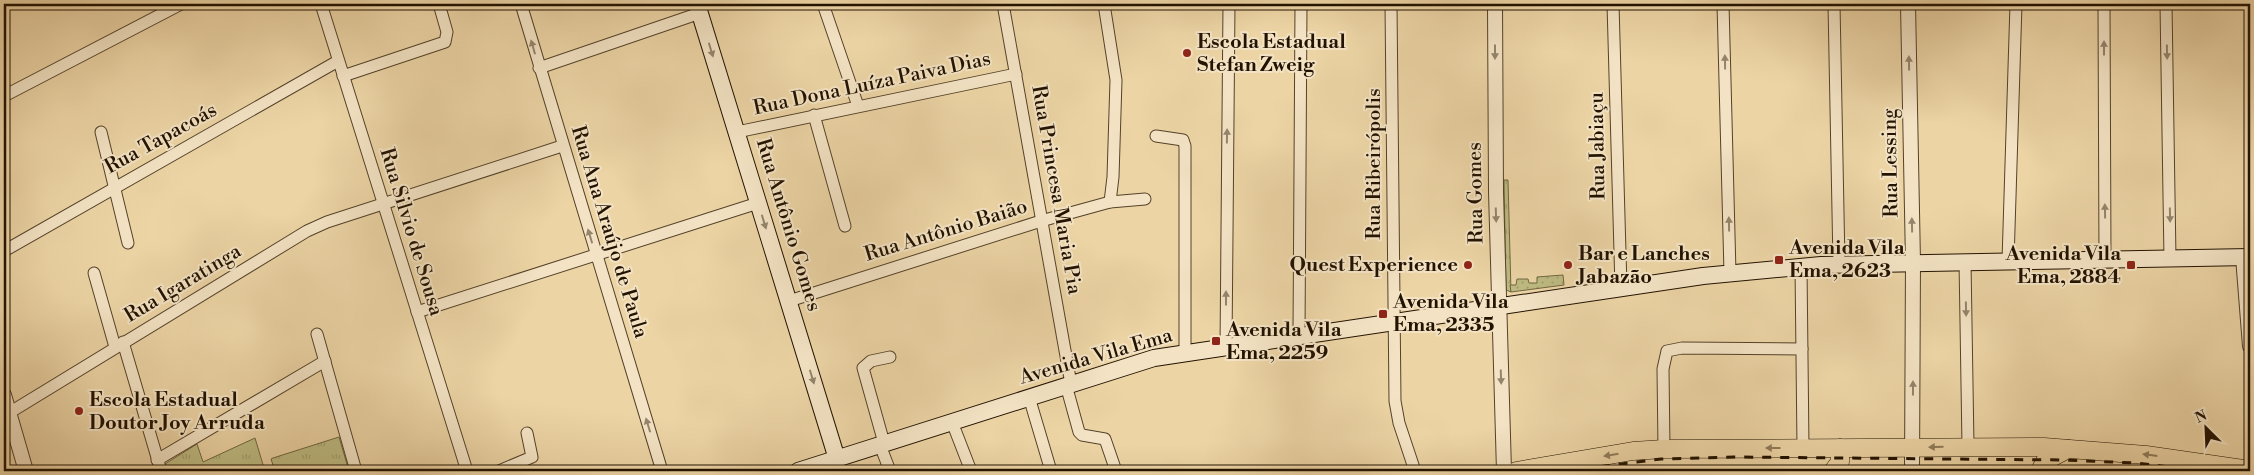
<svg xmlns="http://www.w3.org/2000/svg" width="2254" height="475" viewBox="0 0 2254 475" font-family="'Libre Bodoni',serif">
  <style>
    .grass { fill: url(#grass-tufts); stroke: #706641 }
    .garden { fill: url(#garden-dots); stroke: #706641 }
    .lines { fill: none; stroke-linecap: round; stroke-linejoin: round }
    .minor-casing { stroke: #544229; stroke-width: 13 }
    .tertiary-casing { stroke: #544229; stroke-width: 16 }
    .secondary-casing { stroke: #221200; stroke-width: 18 }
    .primary-casing { stroke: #221200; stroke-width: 19 }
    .minor { stroke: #f3e3c4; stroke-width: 11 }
    .tertiary { stroke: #f3e3c4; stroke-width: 14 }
    .secondary { stroke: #f3e3c4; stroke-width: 16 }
    .primary { stroke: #ecd4a5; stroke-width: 18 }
    .rail { stroke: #221200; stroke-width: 3; stroke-dasharray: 9 9; stroke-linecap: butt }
    .oneway { fill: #95856c }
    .oneway2 { fill: #917d5b }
    .poi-dot { fill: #8f2418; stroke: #f3e3c4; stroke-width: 2 }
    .labels { text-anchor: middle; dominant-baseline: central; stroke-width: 4; stroke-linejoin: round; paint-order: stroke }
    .poi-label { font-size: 20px; font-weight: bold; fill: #221200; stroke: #f3e3c4; text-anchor: start }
    .street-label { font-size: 20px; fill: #221200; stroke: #f3e3c4 }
  </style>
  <defs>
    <pattern id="grass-tufts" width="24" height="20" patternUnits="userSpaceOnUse" patternTransform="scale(1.25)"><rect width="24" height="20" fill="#bebb82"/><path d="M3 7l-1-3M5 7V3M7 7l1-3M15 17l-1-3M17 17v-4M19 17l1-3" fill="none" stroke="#a3a06e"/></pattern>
    <pattern id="garden-dots" width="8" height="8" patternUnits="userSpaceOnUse" patternTransform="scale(1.25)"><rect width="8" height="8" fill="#bebb82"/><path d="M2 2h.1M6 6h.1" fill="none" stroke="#a3a06e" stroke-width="1.8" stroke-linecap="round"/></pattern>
  </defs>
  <rect width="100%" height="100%" fill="#ecd4a5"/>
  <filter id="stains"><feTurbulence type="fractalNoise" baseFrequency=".004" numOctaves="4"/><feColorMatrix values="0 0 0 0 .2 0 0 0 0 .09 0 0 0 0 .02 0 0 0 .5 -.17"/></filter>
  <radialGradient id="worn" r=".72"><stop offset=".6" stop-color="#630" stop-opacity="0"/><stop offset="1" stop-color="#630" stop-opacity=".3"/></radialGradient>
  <g class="grass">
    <polygon points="1504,180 1508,180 1511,292 1506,290"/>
    <polygon points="339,437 349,471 167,471 165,464 197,444 203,462 255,438 264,468 273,465 271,459 273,458"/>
  </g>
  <polygon class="garden" points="1563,275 1564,285 1511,292 1510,285 1516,285 1517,279 1528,279 1529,283 1537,283 1537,277"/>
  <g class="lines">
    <g class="minor-casing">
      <g id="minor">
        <polyline points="321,4 467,471"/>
        <polyline points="521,4 662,471"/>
        <polyline points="823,4 858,106"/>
        <polyline points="1003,4 1071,384"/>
        <polyline points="1104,4 1116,80 1113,177 1110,202"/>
        <polyline points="1391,4 1395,401 1399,423 1415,471"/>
        <polyline points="1613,4 1621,288"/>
        <polyline points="1723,4 1730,273"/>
        <polyline points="1834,4 1839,264"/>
        <polyline points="2104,4 2105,260"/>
        <polyline points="2166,4 2170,259"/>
        <polyline points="539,68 700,13"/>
        <polyline points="343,76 445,42 447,32 439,4"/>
        <polyline points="4,96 181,4"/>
        <polyline points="814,115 845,226"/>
        <polyline points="101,132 128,243"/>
        <polyline points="737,132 1016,74"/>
        <polyline points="1156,136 1183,140 1185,146 1185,353"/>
        <polyline points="4,251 338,61"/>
        <polyline points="1965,261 1968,446"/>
        <polyline points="2008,261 2016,4"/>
        <polyline points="1801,266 1803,448"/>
        <polyline points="94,273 115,347"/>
        <polyline points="789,301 1041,221 1110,202 1145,199"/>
        <polyline points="417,312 758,203"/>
        <polyline points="317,334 356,471"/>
        <polyline points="1299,336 1301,4"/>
        <polyline points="123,342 161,471"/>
        <polyline points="1226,347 1229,4"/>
        <polyline points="1066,385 1079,432 1082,435 1105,439 1116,471"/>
        <polyline points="1029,397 1051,471"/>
        <polyline points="4,416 307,231 327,222 562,146"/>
        <polyline points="952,422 971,471"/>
        <polyline points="884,443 863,368 871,361 890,357"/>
        <polyline points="880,445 890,471"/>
        <polyline points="1664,449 1663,369 1667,351 1682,348 1802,349"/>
        <polyline points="157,460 325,361"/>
        <polyline points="499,471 532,457 527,433"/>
      </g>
    </g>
    <g class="tertiary-casing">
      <g id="tertiary">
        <polyline points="1495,4 1496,192 1504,471"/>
        <polyline points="1908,4 1913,262 1912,471"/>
        <polyline points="2243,257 2250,346"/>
        <polyline points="4,395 26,471"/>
      </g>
    </g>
    <g class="secondary-casing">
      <g id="secondary">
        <polyline points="697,4 837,459"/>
        <polyline points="798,471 1154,358 1703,276 1821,265 2250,257"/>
      </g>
    </g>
    <g class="primary-casing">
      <g id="primary">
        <polyline points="1516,471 1633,451 1664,449 2044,447 2146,455 2250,470"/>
        <polyline points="1833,471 1840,462 1840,448"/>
        <polyline points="2040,471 2045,461 2068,449"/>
      </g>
    </g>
    <use href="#minor" class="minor"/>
    <use href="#tertiary" class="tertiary"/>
    <use href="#secondary" class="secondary"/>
    <use href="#primary" class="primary"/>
    <polyline class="rail" points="1565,471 1661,459 1734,457 2064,460 2136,463 2204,471"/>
  </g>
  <defs><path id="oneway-solid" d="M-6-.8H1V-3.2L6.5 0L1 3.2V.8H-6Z" transform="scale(1.25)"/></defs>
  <g class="oneway">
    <use href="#oneway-solid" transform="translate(533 47) rotate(-106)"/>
    <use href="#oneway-solid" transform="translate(2104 48) rotate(-90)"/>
    <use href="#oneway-solid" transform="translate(711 50) rotate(73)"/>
    <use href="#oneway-solid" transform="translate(1495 52) rotate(90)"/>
    <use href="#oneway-solid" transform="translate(2167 52) rotate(89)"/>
    <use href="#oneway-solid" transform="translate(1725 62) rotate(-91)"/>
    <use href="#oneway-solid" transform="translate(1909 63) rotate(-91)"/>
    <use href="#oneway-solid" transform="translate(1227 136) rotate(-89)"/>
    <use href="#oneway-solid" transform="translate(2105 211) rotate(-91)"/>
    <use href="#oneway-solid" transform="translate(1496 215) rotate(88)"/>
    <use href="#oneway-solid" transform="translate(2170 215) rotate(89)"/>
    <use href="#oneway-solid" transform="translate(764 222) rotate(73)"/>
    <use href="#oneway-solid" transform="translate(1729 224) rotate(-91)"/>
    <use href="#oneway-solid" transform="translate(1912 225) rotate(-91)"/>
    <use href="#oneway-solid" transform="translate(590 236) rotate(-107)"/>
    <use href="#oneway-solid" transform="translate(1226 298) rotate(-90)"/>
    <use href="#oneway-solid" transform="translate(1966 309) rotate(89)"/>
    <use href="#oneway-solid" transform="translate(812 377) rotate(73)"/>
    <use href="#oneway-solid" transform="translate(1501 377) rotate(88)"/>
    <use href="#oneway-solid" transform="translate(1913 388) rotate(-90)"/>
    <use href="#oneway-solid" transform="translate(648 425) rotate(-107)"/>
  </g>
  <g class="oneway2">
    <use href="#oneway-solid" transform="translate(1936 447) rotate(179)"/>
    <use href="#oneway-solid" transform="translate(1773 448) rotate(-180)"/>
    <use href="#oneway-solid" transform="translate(1611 455) rotate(171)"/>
    <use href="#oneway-solid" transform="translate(2150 455) rotate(-173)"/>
  </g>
  <g class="poi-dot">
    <circle cx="1187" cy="53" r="5"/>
    <rect x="1774" y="255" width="10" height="10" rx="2.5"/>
    <circle cx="1468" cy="265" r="5"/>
    <circle cx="1568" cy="265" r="5"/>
    <rect x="2126" y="260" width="10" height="10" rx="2.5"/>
    <rect x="1378" y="309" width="10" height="10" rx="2.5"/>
    <rect x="1211" y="336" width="10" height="10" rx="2.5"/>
    <circle cx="79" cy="411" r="5"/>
  </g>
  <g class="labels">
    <g class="poi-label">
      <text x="1197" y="42">Escola Estadual<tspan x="1197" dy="23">Stefan Zweig</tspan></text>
      <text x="1789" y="248">Avenida Vila<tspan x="1789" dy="23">Ema, 2623</tspan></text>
      <text x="1578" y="254">Bar e Lanches<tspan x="1578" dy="23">Jabazão</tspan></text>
      <text x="2121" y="254" text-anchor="end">Avenida Vila<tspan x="2121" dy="23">Ema, 2884</tspan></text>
      <text x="1458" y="265" text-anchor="end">Quest Experience</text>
      <text x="1393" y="302">Avenida Vila<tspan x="1393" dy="23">Ema, 2335</tspan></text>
      <text x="1226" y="330">Avenida Vila<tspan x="1226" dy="23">Ema, 2259</tspan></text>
      <text x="89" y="400">Escola Estadual<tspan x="89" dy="23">Doutor Joy Arruda</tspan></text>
    </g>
    <g class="street-label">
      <text transform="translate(872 84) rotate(-12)">Rua Dona Luíza Paiva Dias</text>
      <text transform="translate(161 139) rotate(-29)">Rua Tapacoás</text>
      <text transform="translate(1598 146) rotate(-91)">Rua Jabiaçu</text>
      <text transform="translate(1891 163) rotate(-91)">Rua Lessing</text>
      <text transform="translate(1374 164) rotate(-90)">Rua Ribeirópolis</text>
      <text transform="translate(1056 190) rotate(80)">Rua Princesa Maria Pia</text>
      <text transform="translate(1476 193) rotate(-91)">Rua Gomes</text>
      <text transform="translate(788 225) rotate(73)">Rua Antônio Gomes</text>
      <text transform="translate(946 231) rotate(-17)">Rua Antônio Baião</text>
      <text transform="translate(411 232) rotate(73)">Rua Silvio de Sousa</text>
      <text transform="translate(609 232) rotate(73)">Rua Ana Araújo de Paula</text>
      <text transform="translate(183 284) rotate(-31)">Rua Igaratinga</text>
      <text transform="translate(1096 357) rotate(-16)">Avenida Vila Ema</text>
    </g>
  </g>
  <rect width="2254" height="475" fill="none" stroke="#ecd4a5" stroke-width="20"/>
  <rect x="5" y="5" width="2244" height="465" fill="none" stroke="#221200" stroke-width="2.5"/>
  <rect x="10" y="10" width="2234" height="455" fill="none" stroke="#221200"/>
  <g transform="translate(2206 428) rotate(336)" stroke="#f3e3c4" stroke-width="4" paint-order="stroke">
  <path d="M0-4L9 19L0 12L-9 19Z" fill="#221200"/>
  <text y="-8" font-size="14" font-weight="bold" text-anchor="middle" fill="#221200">N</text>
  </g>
  <rect width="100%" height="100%" filter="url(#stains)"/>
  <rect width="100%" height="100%" fill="url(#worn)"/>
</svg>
